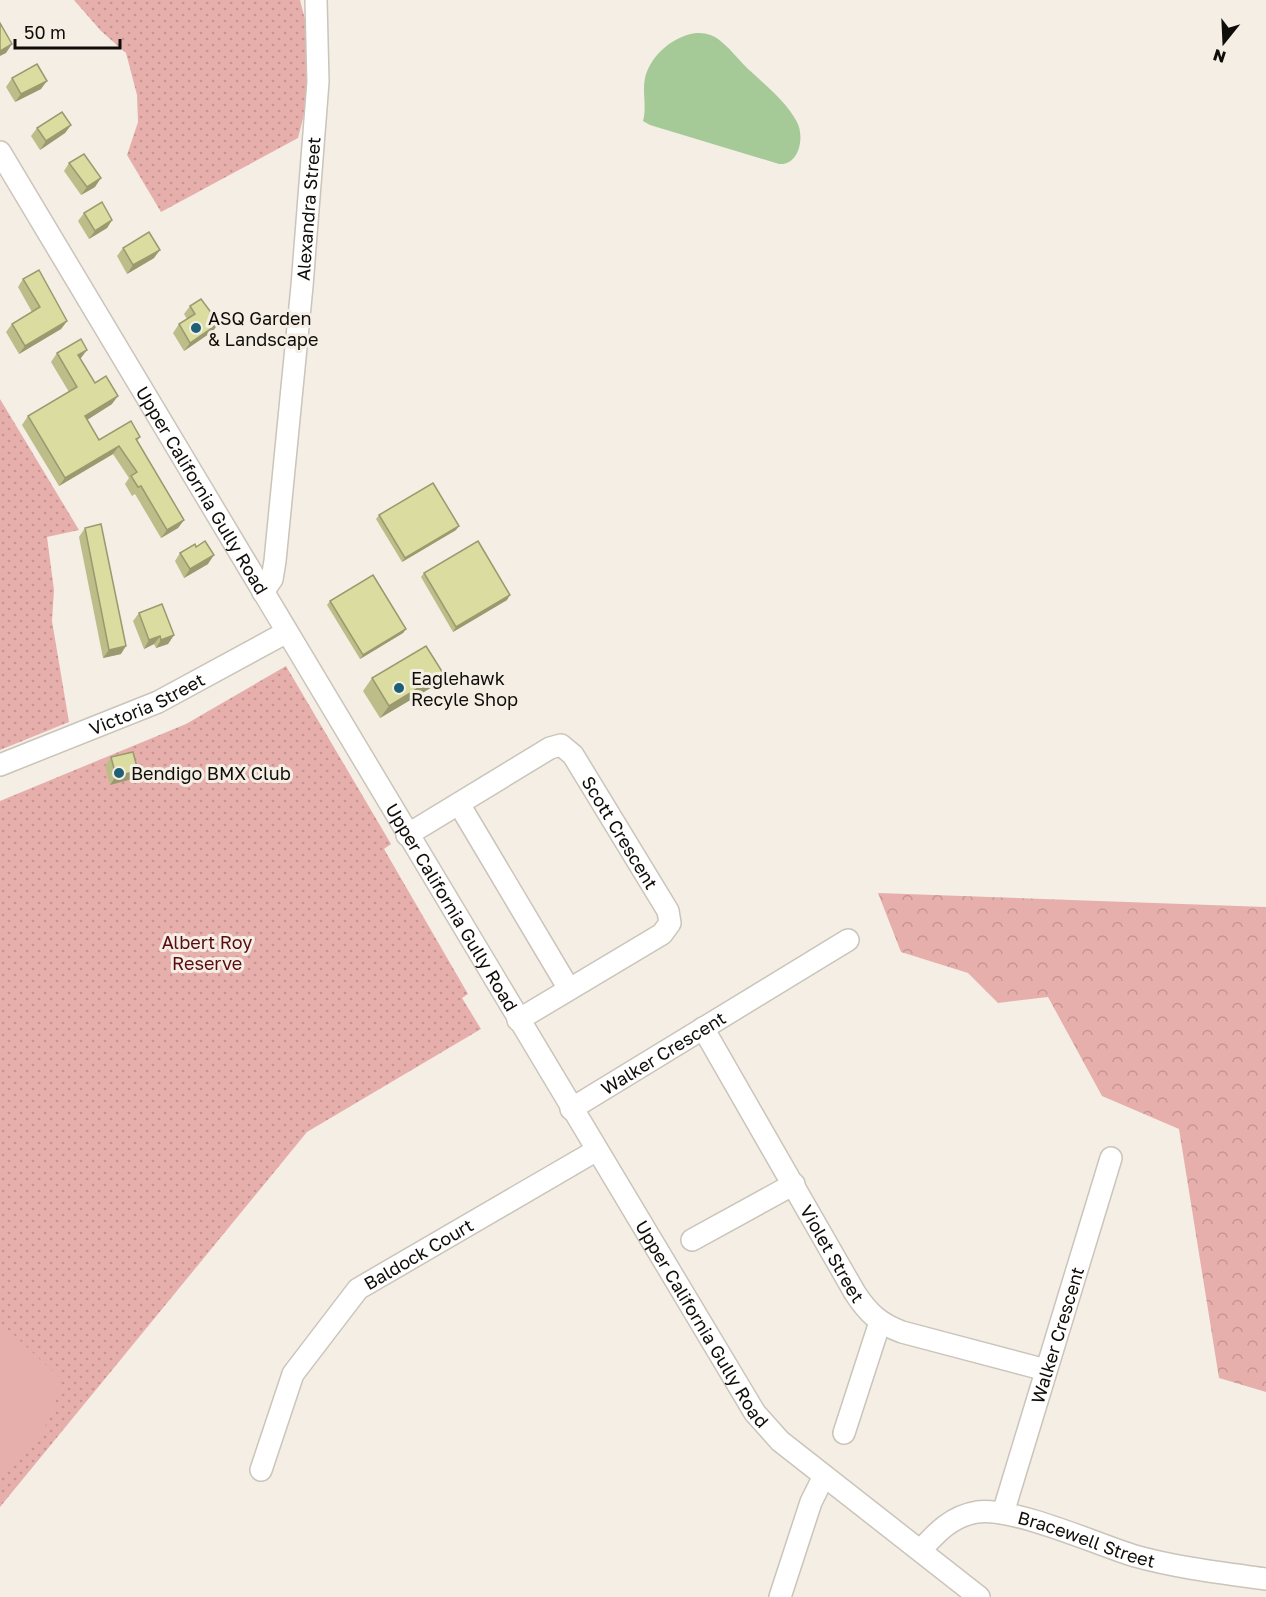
<svg xmlns="http://www.w3.org/2000/svg" width="1266" height="1597" viewBox="0 0 1266 1597" font-family="'Golos Text',sans-serif">
  <style>
    .green { fill: url(#green-dots) }
    .forest { fill: url(#forest-crowns) }
    .pitch { fill: #e7afac }
    .water { fill: #a5ca98 }
    .lines { fill: none; stroke-linecap: round; stroke-linejoin: round }
    .minor-casing { stroke: #cac4ba; stroke-width: 24 }
    .minor { stroke: #fff; stroke-width: 21 }
    .wall { fill: #bcbd89 }
    .shaded-wall { fill: #999a6f }
    .building { fill: #dbdc9f; stroke: #999a6f; stroke-width: 1.5 }
    .poi-dot { fill: #1f5f75; stroke: #f5eee4; stroke-width: 2 }
    .labels { text-anchor: middle; dominant-baseline: central; stroke-width: 6; stroke-linejoin: round; paint-order: stroke }
    .street-label { font-size: 18px; fill: #0f0d09; stroke: #f5eee4 }
    .poi-label { font-size: 18px; fill: #0f0d09; stroke: #f5eee4; text-anchor: start }
    .park-label { font-size: 18px; fill: #580911; stroke: #f5eee4 }
  </style>
  <defs>
    <pattern id="green-dots" width="8" height="8" patternUnits="userSpaceOnUse" patternTransform="scale(1.5)"><rect width="8" height="8" fill="#e7afac"/><path d="M2 2h.1M6 6h.1" fill="none" stroke="#c59593" stroke-width="1.8" stroke-linecap="round"/></pattern>
    <pattern id="forest-crowns" width="20" height="18" patternUnits="userSpaceOnUse" patternTransform="scale(1.5)"><rect width="20" height="18" fill="#e7afac"/><path d="M2 6a3 3 0 1 1 6 0M12 15a3 3 0 1 1 6 0" fill="none" stroke="#c59593"/></pattern>
  </defs>
  <rect width="100%" height="100%" fill="#f5eee4"/>
  <g class="green">
    <polygon points="74,0 300,0 311,42 310,91 298,138 161,212 127,155 138,122 137,95 126,53 101,31"/>
    <polygon points="0,399 79,530 47,537 54,590 52,621 69,722 0,750"/>
    <polygon points="286,666 391,844 384,849 468,994 462,998 481,1029 307,1132 0,1507 0,801 186,724"/>
  </g>
  <polygon class="forest" points="878,893 1266,907 1266,1392 1219,1378 1179,1129 1102,1096 1048,997 998,1003 968,973 901,952"/>
  <path class="pitch" d="M0 1322 61 1379C54 1419 34 1453 0 1476Z"/>
  <path class="water" d="M696 33C705 33 711 34 718 39 729 47 738 59 747 68 764 84 786 101 797 122 805 137 799 166 779 164L650 125 643 121C647 106 642 92 645 78 651 54 674 36 696 33Z"/>
  <g class="lines">
    <g class="minor-casing">
      <g id="minor">
        <path id="s1" d="M0 152 755 1413 780 1441 979 1597"/>
        <path id="s2" d="M263 592 272 579 275 561 302 286 318 82 316 0"/>
        <path id="s3" d="M0 765 158 702 287 632"/>
        <polyline points="459,804 569,989"/>
        <path id="s4" d="M407 835 550 748 561 745 573 755 668 911 670 923 662 934 518 1020"/>
        <path id="s5" d="M703 1028 855 1293C868 1313 880 1324 902 1332L1046 1370"/>
        <path id="s6" d="M571 1109 848 940"/>
        <polyline points="692,1240 794,1184"/>
        <polyline points="844,1433 880,1322"/>
        <path id="s7" d="M261 1470 293 1374 358 1289 597 1150"/>
        <path id="s8" d="M1003 1513 1111 1158"/>
        <path id="s9" d="M921 1550C937 1532 952 1516 977 1512 1014 1507 1096 1544 1135 1556 1178 1568 1222 1573 1266 1579"/>
        <polyline points="780,1597 811,1502 824,1476"/>
      </g>
    </g>
    <use href="#minor" class="minor"/>
  </g>
  <g class="wall">
    <polygon points="12,78 41,89 15,102 6,87"/>
    <polygon points="71,125 65,133 40,150 31,136 37,128"/>
    <polygon points="69,163 95,187 81,195 64,171"/>
    <polygon points="84,213 112,220 107,228 89,239 78,221"/>
    <polygon points="123,248 154,258 127,274 117,256"/>
    <polygon points="23,279 67,321 61,329 19,354 6,332 12,324 32,312 18,287"/>
    <polygon points="190,306 213,331 184,351 173,333 179,324 187,319 184,314"/>
    <polygon points="57,353 81,358 80,359 95,383 112,404 87,420 99,440 140,437 137,441 184,520 178,528 161,538 135,494 132,496 125,484 129,478 113,454 59,486 22,425 28,416 69,392 51,362"/>
    <polygon points="379,515 456,530 402,562 376,519"/>
    <polygon points="85,528 121,654 103,658 79,537"/>
    <polygon points="180,553 208,564 184,578 175,561"/>
    <polygon points="424,573 507,600 453,632 421,577"/>
    <polygon points="330,601 406,629 403,633 360,659 327,605"/>
    <polygon points="139,613 174,635 168,644 156,648 154,644 144,649 133,621"/>
    <polygon points="372,678 434,686 380,718 363,691"/>
    <polygon points="111,757 132,779 110,785 105,766"/>
  </g>
  <g class="shaded-wall">
    <polygon points="12,44 6,53 0,56 0,51"/>
    <polygon points="47,81 41,89 15,102 21,94"/>
    <polygon points="71,125 65,133 40,150 46,141"/>
    <polygon points="101,178 95,187 81,195 87,187"/>
    <polygon points="112,220 107,228 89,239 95,231"/>
    <polygon points="160,250 154,258 127,274 133,265"/>
    <polygon points="67,321 61,329 19,354 25,346"/>
    <polygon points="219,323 213,331 184,351 190,343"/>
    <polygon points="87,350 81,358 72,363 78,355"/>
    <polygon points="118,396 112,404 79,425 85,416"/>
    <polygon points="119,446 113,454 59,486 65,478"/>
    <polygon points="184,520 178,528 161,538 167,530"/>
    <polygon points="459,526 456,530 402,562 405,558"/>
    <polygon points="214,555 208,564 184,578 190,569"/>
    <polygon points="510,595 507,600 453,632 456,627"/>
    <polygon points="406,629 403,633 360,659 363,655"/>
    <polygon points="174,635 168,644 156,648 161,640"/>
    <polygon points="160,636 154,644 144,649 149,640"/>
    <polygon points="126,646 121,654 103,658 109,650"/>
    <polygon points="443,673 434,686 380,718 389,706"/>
    <polygon points="138,771 132,779 110,785 116,776"/>
  </g>
  <g class="building">
    <polygon points="0,23 12,44 0,51"/>
    <polygon points="37,64 47,81 21,94 12,78"/>
    <polygon points="62,112 71,125 46,141 37,128"/>
    <polygon points="84,154 101,178 87,187 69,163"/>
    <polygon points="102,202 112,220 95,231 84,213"/>
    <polygon points="149,232 160,250 133,265 123,248"/>
    <polygon points="39,270 67,321 25,346 12,324 40,307 23,279"/>
    <polygon points="201,299 219,323 190,343 179,324 195,314 190,306"/>
    <polygon points="81,339 87,350 78,355 95,383 106,376 118,396 85,416 99,440 131,421 140,437 136,439 184,520 167,530 141,486 138,487 131,476 137,472 119,446 65,478 28,416 77,387 57,353"/>
    <polygon points="433,483 459,526 405,558 379,515"/>
    <polygon points="101,524 126,646 109,650 85,528"/>
    <polygon points="205,541 214,555 190,569 180,553 195,544 196,547"/>
    <polygon points="478,541 510,595 456,627 424,573"/>
    <polygon points="373,575 406,629 363,655 330,601"/>
    <polygon points="162,604 174,635 161,640 160,636 149,640 139,613"/>
    <polygon points="426,646 443,673 389,706 372,678"/>
    <polygon points="133,752 138,771 116,776 111,757"/>
  </g>
  <g class="poi-dot">
    <circle cx="196" cy="328" r="6"/>
    <circle cx="399" cy="688" r="6"/>
    <circle cx="119" cy="773" r="6"/>
  </g>
  <g class="labels">
    <g class="street-label">
      <text stroke="none"><textPath href="#s2" startOffset="388">Alexandra Street</textPath></text>
      <text stroke="none"><textPath href="#s1" startOffset="394">Upper California Gully Road</textPath></text>
      <text stroke="none"><textPath href="#s3" startOffset="159">Victoria Street</textPath></text>
      <text stroke="none"><textPath href="#s4" startOffset="285">Scott Crescent</textPath></text>
      <text stroke="none"><textPath href="#s1" startOffset="880">Upper California Gully Road</textPath></text>
      <text stroke="none"><textPath href="#s6" startOffset="108">Walker Crescent</textPath></text>
      <text stroke="none"><textPath href="#s5" startOffset="260">Violet Street</textPath></text>
      <text stroke="none"><textPath href="#s7" startOffset="278">Baldock Court</textPath></text>
      <text stroke="none"><textPath href="#s1" startOffset="1366">Upper California Gully Road</textPath></text>
      <text stroke="none"><textPath href="#s8" startOffset="186">Walker Crescent</textPath></text>
      <text stroke="none"><textPath href="#s9" startOffset="183">Bracewell Street</textPath></text>
    </g>
    <g class="poi-label">
      <text x="208" y="318">ASQ Garden<tspan x="208" dy="21">&amp; Landscape</tspan></text>
      <text x="411" y="678">Eaglehawk<tspan x="411" dy="21">Recyle Shop</tspan></text>
      <text x="131" y="773">Bendigo BMX Club</text>
    </g>
    <g class="park-label">
      <text x="207" y="942">Albert Roy<tspan x="207" dy="21">Reserve</tspan></text>
    </g>
  </g>
  <g transform="translate(1224 42) rotate(198)" stroke="#f5eee4" stroke-width="4.5" paint-order="stroke">
  <path d="M0-4.5L10 22L0 15L-10 22Z" fill="#0f0d09"/>
  <text y="-9" font-size="16" font-weight="bold" text-anchor="middle" fill="#0f0d09">N</text>
  </g>
  <path d="M15 39v9h105v-9" fill="none" stroke="#0f0d09" stroke-width="3"/>
  <text x="24" y="39" font-size="18" fill="#0f0d09" stroke="#f5eee4" stroke-width="4.5" paint-order="stroke">50 m</text>
</svg>
